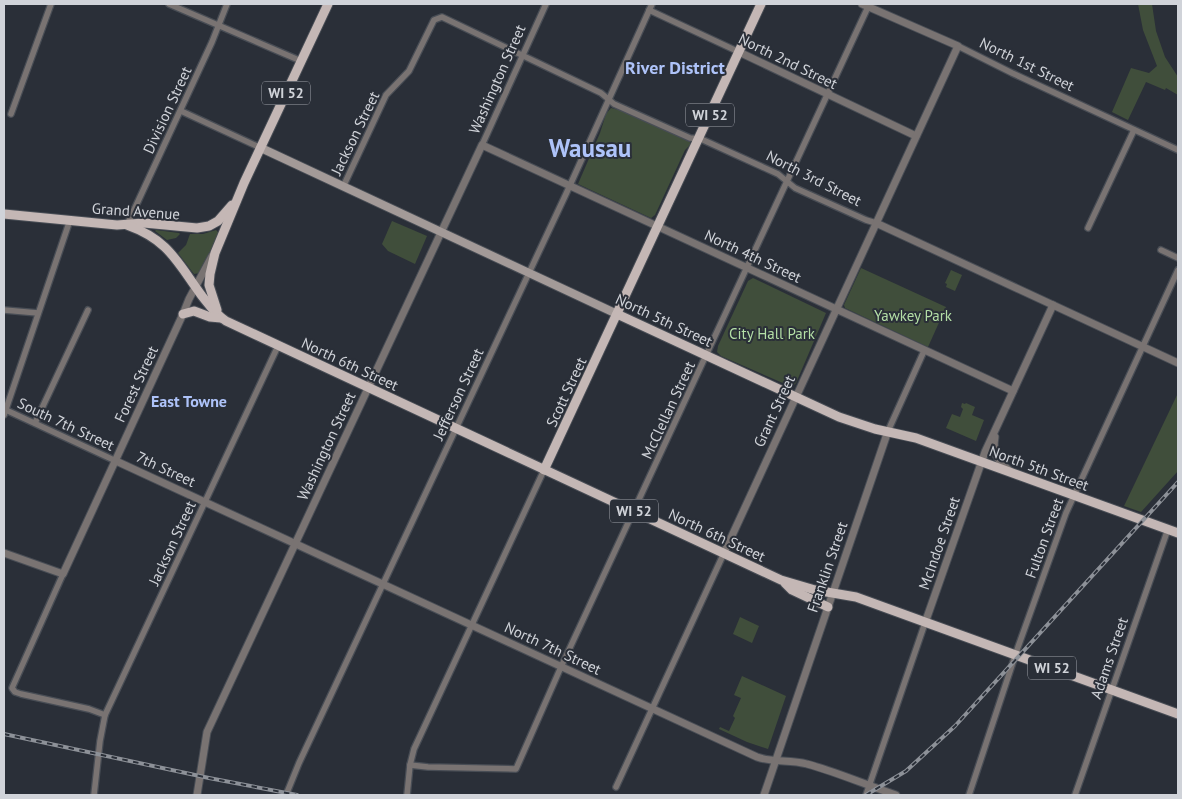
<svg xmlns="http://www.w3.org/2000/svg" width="1182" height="799" viewBox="0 0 1182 799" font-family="'PT Sans',sans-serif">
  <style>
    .green { fill: #404e3b }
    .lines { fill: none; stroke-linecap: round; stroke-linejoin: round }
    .minor-casing { stroke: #484d55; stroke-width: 8 }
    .tertiary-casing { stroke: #484d55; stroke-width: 9 }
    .secondary-casing { stroke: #484d55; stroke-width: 10 }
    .primary-casing { stroke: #484d55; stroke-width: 11 }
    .minor { stroke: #797372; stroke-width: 5.5 }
    .tertiary { stroke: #797372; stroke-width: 7 }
    .secondary { stroke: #a39a98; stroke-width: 8 }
    .primary { stroke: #c4b7b5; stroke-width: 9 }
    .rail-casing { stroke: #8d9198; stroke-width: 4 }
    .rail { stroke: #2a2f38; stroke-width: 2; stroke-dasharray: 5.5; stroke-linecap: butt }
    .labels { text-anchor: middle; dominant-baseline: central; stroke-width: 4; stroke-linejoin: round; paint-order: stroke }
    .shield { fill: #2a2f38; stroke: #9ea2a9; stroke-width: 1 }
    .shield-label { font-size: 14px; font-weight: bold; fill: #d0d3d9 }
    .street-label { font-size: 15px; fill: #d0d3d9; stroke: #2a2f38 }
    .park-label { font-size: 15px; fill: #b4dfa6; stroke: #2a2f38 }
    .neighbourhood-label { font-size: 16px; font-weight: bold; fill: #aec3f9; stroke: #2a2f38 }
    .quarter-label { font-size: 18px; font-weight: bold; fill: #aec3f9; stroke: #2a2f38 }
    .town-label { font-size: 25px; font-weight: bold; fill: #aec3f9; stroke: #2a2f38 }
  </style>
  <rect width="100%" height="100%" fill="#2a2f38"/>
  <g class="green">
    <polygon points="1138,4 1152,4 1156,31 1165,57 1178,77 1178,95 1166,88 1165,90 1146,82 1128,120 1112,112 1131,68 1149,73 1157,66 1143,30"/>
    <polygon points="611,108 623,111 690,142 690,145 685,150 655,215 651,218 578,184 600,133 606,114"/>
    <polygon points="392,221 427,236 415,264 388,251 382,244"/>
    <polygon points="156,230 179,233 180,234 176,238 167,240 155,231"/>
    <polygon points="216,230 219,233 200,273 194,274 178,253 186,245 190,234 203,234"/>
    <polygon points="861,268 946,307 928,347 845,308 844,305"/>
    <polygon points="951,270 962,275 955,291 946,287 947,284 945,283"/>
    <polygon points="753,278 826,313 796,383 792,387 721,356 717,352 718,346 748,281"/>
    <polygon points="1178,393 1178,471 1141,512 1124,506"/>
    <polygon points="962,403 965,404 966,403 975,407 972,415 984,420 976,441 946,428 952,414 960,417 963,409 961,407"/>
    <polygon points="740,617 759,626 752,643 733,634"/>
    <polygon points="742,676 786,696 768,749 747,742 719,729 720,727 729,731 735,718 733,716 741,698 734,695"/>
  </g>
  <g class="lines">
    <g class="minor-casing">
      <g id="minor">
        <polyline points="169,4 301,61"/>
        <polyline points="649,10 739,52"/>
        <polyline points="958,46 1012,73 1178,150"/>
        <polyline points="181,111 261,148"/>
        <polyline points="11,114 51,4"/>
        <polyline points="482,145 546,4"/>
        <polyline points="343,187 386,95 409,71 434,20 442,17 601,93 614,104 690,138 701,139 778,174 795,188 866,220 876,223"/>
        <polyline points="127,225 212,42 227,4"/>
        <polyline points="1088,228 1134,130"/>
        <polyline points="1161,250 1178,258"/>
        <polyline points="4,310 38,313"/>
        <polyline points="6,410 116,461"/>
        <polyline points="4,415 70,220"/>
        <polyline points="35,423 88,310"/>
        <polyline points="888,431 924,351"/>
        <polyline points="63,574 12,688 15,692 21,694 89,709 105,715"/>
        <polyline points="410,765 428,767 516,769 561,667 868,7"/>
        <polyline points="616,787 724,553"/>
        <polyline points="94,795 100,741 105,715 278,346"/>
        <polyline points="286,795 299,763 566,194 652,4"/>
        <polyline points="407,795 410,765 414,749 544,470"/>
        <polyline points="866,795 925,623"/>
        <polyline points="969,795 1018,647 1066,513 1178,270"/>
        <polyline points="1075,795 1168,529"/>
      </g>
    </g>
    <g class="tertiary-casing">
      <g id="tertiary">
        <polyline points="739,52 916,136"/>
        <polyline points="876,223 1178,363"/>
        <path d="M995 437C992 452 997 461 1009 470"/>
        <path d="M116 461 757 757C773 763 790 759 807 764 837 772 866 785 896 795"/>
        <polyline points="4,553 63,574 183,314 189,299 212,256"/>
        <polyline points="724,553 958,46 862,4"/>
        <polyline points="925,623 985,452 1053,305"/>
        <polyline points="197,795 207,732 482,145 1013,391"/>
        <polyline points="764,795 888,431"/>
      </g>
    </g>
    <g class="secondary-casing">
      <polyline id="secondary" points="261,148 617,314"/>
    </g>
    <g class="primary-casing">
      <g id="primary">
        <polyline points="4,214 117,225 144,223 197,228 209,226 218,221 232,205"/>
        <path d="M127 225C169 240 177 262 202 296 209 305 216 315 226 321L781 580 815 590 856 597 1178 714"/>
        <polyline points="217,310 209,285 210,274 215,253 244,183 328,4"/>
        <polyline points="183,314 194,311 210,317 221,318"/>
        <polyline points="617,314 839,417 875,429 916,438 1178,533"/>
        <polyline points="544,470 761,4"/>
        <polyline points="785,583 792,590 828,607"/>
      </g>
    </g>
    <use href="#minor" class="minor"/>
    <use href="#tertiary" class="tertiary"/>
    <use href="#secondary" class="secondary"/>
    <use href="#primary" class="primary"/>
    <g class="rail-casing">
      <g id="rail">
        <polyline points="4,734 209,778 297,795"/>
        <polyline points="866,795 906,771 955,726 1178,482"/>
      </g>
    </g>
    <use href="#rail" class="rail"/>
  </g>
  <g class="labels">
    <g class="shield">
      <rect x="262" y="81.5" width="48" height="23" rx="4"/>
      <rect x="686" y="103.5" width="48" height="23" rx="4"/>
      <rect x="610" y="499.5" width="48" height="23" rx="4"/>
      <rect x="1028" y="656.5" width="48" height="23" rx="4"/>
    </g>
    <g class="shield-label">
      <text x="286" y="93">WI 52</text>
      <text x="710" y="115">WI 52</text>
      <text x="634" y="511">WI 52</text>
      <text x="1052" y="668">WI 52</text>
    </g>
    <g class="street-label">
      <text transform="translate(788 61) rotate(26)">North 2nd Street</text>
      <text transform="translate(1027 64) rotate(26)">North 1st Street</text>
      <text transform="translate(497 79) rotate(-66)">Washington Street</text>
      <text transform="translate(167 110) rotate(-65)">Division Street</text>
      <text transform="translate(355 133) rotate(-64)">Jackson Street</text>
      <text transform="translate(814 178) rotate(27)">North 3rd Street</text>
      <text transform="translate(136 211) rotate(4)">Grand Avenue</text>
      <text transform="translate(753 256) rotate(25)">North 4th Street</text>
      <text transform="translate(664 320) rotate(25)">North 5th Street</text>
      <text transform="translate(350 364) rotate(25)">North 6th Street</text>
      <text transform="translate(136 384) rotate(-65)">Forest Street</text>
      <text transform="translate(566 392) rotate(-65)">Scott Street</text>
      <text transform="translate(458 394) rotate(-65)">Jefferson Street</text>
      <text transform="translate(668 410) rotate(-65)">McClellan Street</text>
      <text transform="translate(774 411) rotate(-65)">Grant Street</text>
      <text transform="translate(66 424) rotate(25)">South 7th Street</text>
      <text transform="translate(326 446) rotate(-65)">Washington Street</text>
      <text transform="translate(1039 468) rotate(20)">North 5th Street</text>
      <text transform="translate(166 469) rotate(25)">7th Street</text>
      <text transform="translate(717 535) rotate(25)">North 6th Street</text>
      <text transform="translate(1044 538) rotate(-70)">Fulton Street</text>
      <text transform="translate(172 543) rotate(-65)">Jackson Street</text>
      <text transform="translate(939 543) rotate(-71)">McIndoe Street</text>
      <text transform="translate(827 567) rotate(-71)">Franklin Street</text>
      <text transform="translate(553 648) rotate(25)">North 7th Street</text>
      <text transform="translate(1109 658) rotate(-71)">Adams Street</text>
    </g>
    <g class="park-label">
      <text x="913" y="315">Yawkey Park</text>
      <text x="772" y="333">City Hall Park</text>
    </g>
    <g class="neighbourhood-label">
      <text x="189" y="401">East Towne</text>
    </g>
    <g class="quarter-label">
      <text x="675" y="67">River District</text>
    </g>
    <g class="town-label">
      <text x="590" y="148">Wausau</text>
    </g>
  </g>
  <rect width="1182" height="799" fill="none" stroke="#d0d3d9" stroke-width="10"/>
</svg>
